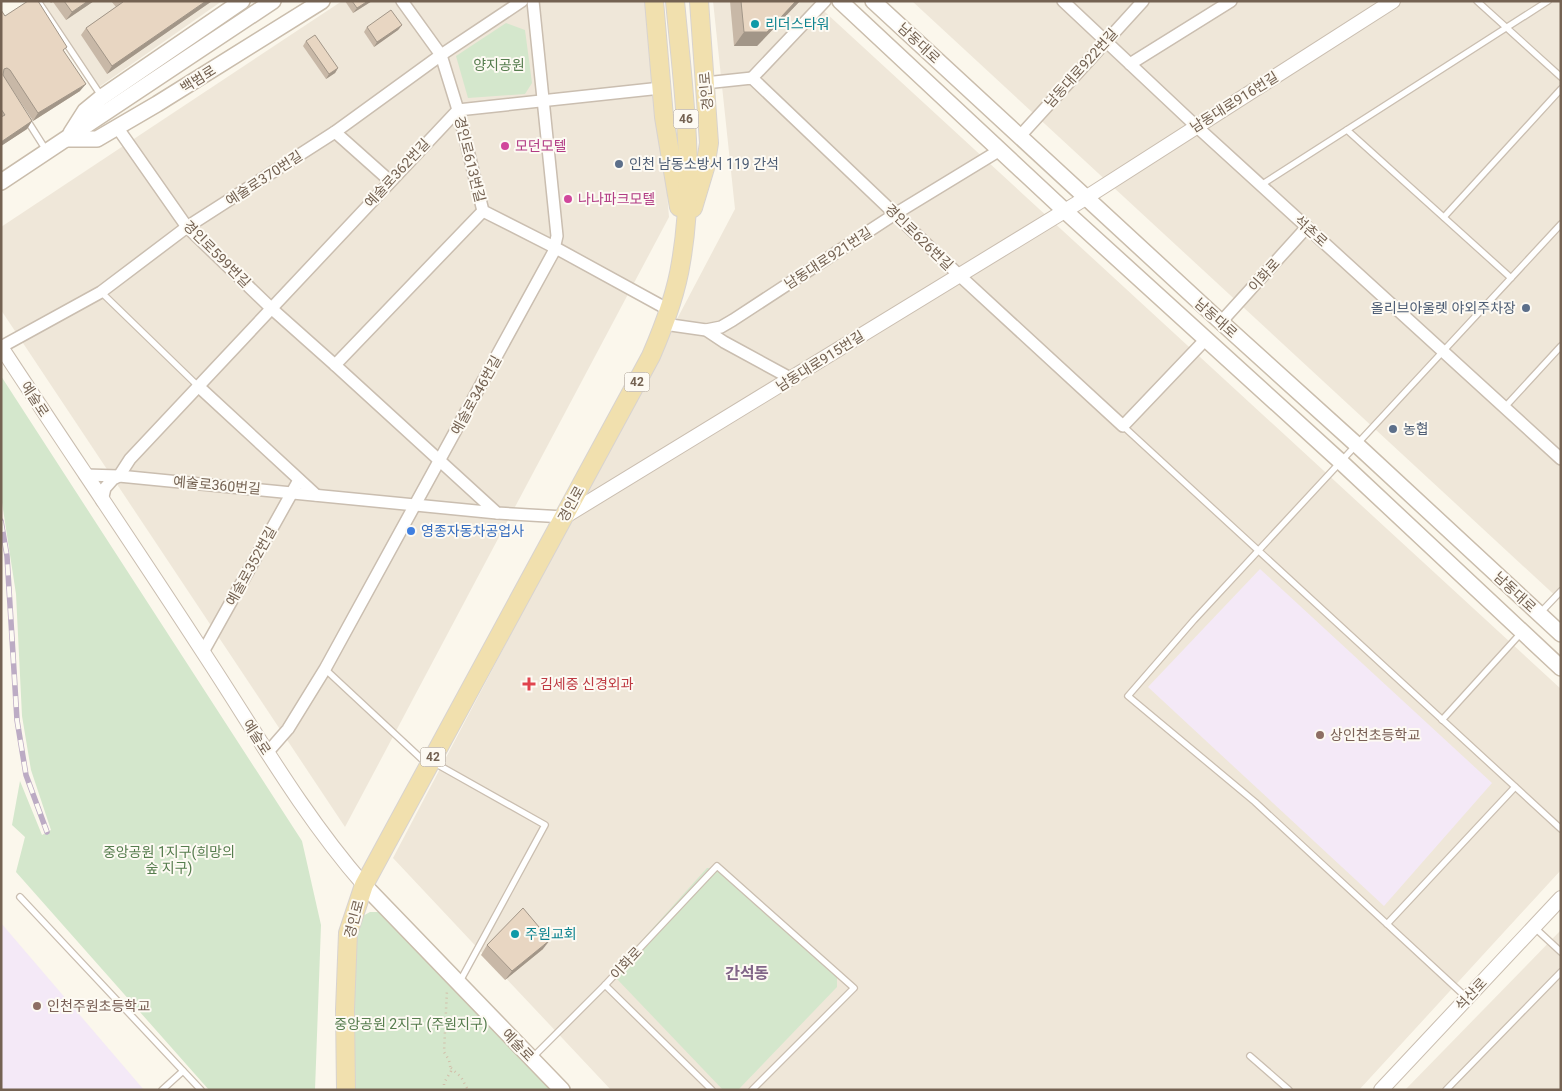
<svg xmlns="http://www.w3.org/2000/svg" width="1562" height="1091" viewBox="0 0 1562 1091" font-family="Roboto,'Noto Sans KR',sans-serif">
  <style>
    .residential { fill: #efe7d9 }
    .education { fill: #f4e9f7 }
    .green { fill: #d4e7cc }
    .lines { fill: none; stroke-linecap: round; stroke-linejoin: round }
    .service-casing { stroke: #cabeb0; stroke-width: 8 }
    .minor-casing { stroke: #cabeb0; stroke-width: 14 }
    .tertiary-casing { stroke: #cabeb0; stroke-width: 16 }
    .secondary-casing { stroke: #cabdac; stroke-width: 18 }
    .primary-casing { stroke: #d8d3cf; stroke-width: 20 }
    .path { stroke: #d2bfaa; stroke-width: 2.5; stroke-dasharray: 1 4; stroke-linecap: butt }
    .service { stroke: #fff; stroke-width: 5.5 }
    .minor { stroke: #fff; stroke-width: 11 }
    .tertiary { stroke: #fff; stroke-width: 14 }
    .secondary { stroke: #fff; stroke-width: 15 }
    .primary { stroke: #f1e0ae; stroke-width: 18 }
    .rail-casing { stroke: #bcabc4; stroke-width: 5.5 }
    .rail { stroke: #fdfaf3; stroke-width: 4; stroke-dasharray: 11; stroke-linecap: butt }
    .wall { fill: #c8b8a7 }
    .shaded-wall { fill: #a29688 }
    .building { fill: #e8d6c2; stroke: #a29688 }
    .culture-dot { fill: #0f9aa8; stroke: #fdfaf3; stroke-width: 2 }
    .hotel-dot { fill: #d1479c; stroke: #fdfaf3; stroke-width: 2 }
    .service-dot { fill: #5c6f8a; stroke: #fdfaf3; stroke-width: 2 }
    .shop-dot { fill: #3f7fe0; stroke: #fdfaf3; stroke-width: 2 }
    .health-dot { fill: #e0444e; stroke: #fdfaf3; stroke-width: 2 }
    .education-dot { fill: #8d6e63; stroke: #fdfaf3; stroke-width: 2 }
    .labels { text-anchor: middle; dominant-baseline: central; stroke-width: 4; stroke-linejoin: round; paint-order: stroke }
    .shield { fill: #fdfaf3; stroke: #9d9082; stroke-width: 1 }
    .shield-label { font-size: 12px; font-weight: bold; fill: #746252 }
    .culture-label { font-size: 14px; fill: #0d838f; stroke: #fdfaf3; text-anchor: start }
    .street-label { font-size: 14px; fill: #746252; stroke: #fdfaf3 }
    .park-label { font-size: 14px; fill: #567d4e; stroke: #fdfaf3 }
    .hotel-label { font-size: 14px; fill: #b23c85; stroke: #fdfaf3; text-anchor: start }
    .service-label { font-size: 14px; fill: #4e5e75; stroke: #fdfaf3; text-anchor: start }
    .shop-label { font-size: 14px; fill: #366cbe; stroke: #fdfaf3; text-anchor: start }
    .health-label { font-size: 14px; fill: #be3a42; stroke: #fdfaf3; text-anchor: start }
    .education-label { font-size: 14px; fill: #785e54; stroke: #fdfaf3; text-anchor: start }
    .quarter-label { font-size: 16px; font-weight: bold; fill: #816688; stroke: #fdfaf3 }
  </style>
  <rect width="100%" height="100%" fill="#fbf7ec"/>
  <g class="residential">
    <polygon points="43,1 222,1 99,87"/>
    <polygon points="342,1 651,1 669,217 345,827 1,310 1,227"/>
    <polygon points="713,1 813,1 1561,689 1561,870 1359,1090 611,1090 393,858 735,209"/>
    <polygon points="912,1 1561,1 1561,601"/>
    <polygon points="1561,930 1561,1090 1405,1090"/>
  </g>
  <g class="education">
    <polygon points="1260,569 1492,783 1384,906 1148,687"/>
    <polygon points="1,923 144,1090 1,1090"/>
  </g>
  <g class="green">
    <polygon points="506,23 525,30 532,83 525,94 468,98 456,56"/>
    <polygon points="1,376 302,841 321,925 315,1090 209,1090 16,872 25,837 12,825 20,781 42,835 51,830 31,770 22,716 16,594 1,496"/>
    <polygon points="707,868 719,868 837,975 837,987 738,1090 723,1090 616,978 616,969"/>
    <polygon points="370,912 380,912 562,1090 347,1090 348,933 361,917"/>
  </g>
  <g class="lines">
    <g class="service-casing">
      <g id="service">
        <polyline points="38,1 102,97"/>
        <polyline points="1477,1 1561,77"/>
        <polyline points="27,120 46,150"/>
        <polyline points="1347,130 1511,278"/>
        <polyline points="1261,185 1548,1"/>
        <polyline points="1444,217 1561,89"/>
        <polyline points="101,292 198,386"/>
        <polyline points="1504,408 1561,346"/>
        <polyline points="1123,426 1561,829"/>
        <polyline points="1541,612 1561,591"/>
        <polyline points="325,669 427,764"/>
        <polyline points="1442,720 1521,633"/>
        <polyline points="433,762 545,825 459,983"/>
        <polyline points="20,897 201,1090"/>
        <polyline points="1387,924 1515,787"/>
        <polyline points="1534,927 1561,952"/>
        <polyline points="605,985 712,1090"/>
        <polyline points="1467,998 1255,802 1128,696 1194,620 1561,224"/>
        <polyline points="1250,1056 1289,1090"/>
        <polyline points="532,1058 605,985 717,866 854,988 752,1090"/>
        <polyline points="162,1090 183,1071"/>
        <polyline points="1446,1090 1561,972"/>
      </g>
    </g>
    <g class="minor-casing">
      <g id="minor">
        <polyline points="402,1 441,55 458,110 483,211 554,247 669,310"/>
        <polyline points="1063,1 1196,126 1561,459"/>
        <polyline points="1130,64 1231,1"/>
        <polyline points="752,78 825,1"/>
        <polyline points="705,83 752,78 960,276 1123,426 1206,339"/>
        <polyline points="117,127 187,227 271,308 335,365 497,513 564,517"/>
        <polyline points="335,132 390,181"/>
        <polyline points="1020,136 1143,1"/>
        <polyline points="1221,322 1307,227"/>
        <polyline points="664,324 706,330 724,342 792,379"/>
        <polyline points="706,330 721,327 733,320 895,214 1000,150"/>
        <polyline points="1,347 101,292 187,227 335,132 441,55 522,1"/>
        <polyline points="335,365 483,211"/>
        <polyline points="198,386 316,495"/>
        <polyline points="85,475 119,476 497,513"/>
        <polyline points="102,501 105,488 113,479 119,476 130,459 458,110 661,88"/>
        <polyline points="203,652 299,480"/>
        <polyline points="267,753 288,729 325,669 553,253 557,236 533,1"/>
      </g>
    </g>
    <g class="tertiary-casing">
      <g id="tertiary">
        <path d="M1 347C68 449 137 550 203 652 255 731 302 814 364 885"/>
        <polyline points="564,517 1076,204 1393,1"/>
        <polyline points="1381,1090 1561,898"/>
      </g>
    </g>
    <g class="secondary-casing">
      <g id="secondary">
        <polyline points="840,1 1065,211 1341,462 1561,668"/>
        <polyline points="873,1 1221,322 1357,445 1561,634"/>
        <polyline points="71,133 85,111 102,97 242,1"/>
        <polyline points="67,139 97,139 157,104 322,1"/>
        <polyline points="1,182 273,1"/>
        <polyline points="364,885 562,1090"/>
      </g>
    </g>
    <g class="primary-casing">
      <g id="primary">
        <polyline points="654,1 664,117 679,207"/>
        <polyline points="693,208 705,168 709,143 699,1"/>
        <path d="M346 1090 345 1010 348 933 364 885 651 356C664 326 676 295 681 262 696 176 683 87 675 1"/>
      </g>
    </g>
    <g class="path">
      <polyline points="451,1068 461,1077 468,1090"/>
      <polyline points="444,1090 444,1083 451,1071 449,1060 444,1052 447,990"/>
    </g>
    <use href="#service" class="service"/>
    <use href="#minor" class="minor"/>
    <use href="#tertiary" class="tertiary"/>
    <use href="#secondary" class="secondary"/>
    <use href="#primary" class="primary"/>
    <g class="rail-casing">
      <polyline id="rail" points="1,521 7,556 17,720 26,775 47,832"/>
    </g>
    <use href="#rail" class="rail"/>
  </g>
  <g class="wall">
    <polygon points="49,1 94,1 66,20 53,2 51,3"/>
    <polygon points="111,1 212,1 107,74 81,35 86,28 116,7"/>
    <polygon points="345,1 372,1 353,13"/>
    <polygon points="730,1 800,1 757,46 734,46"/>
    <polygon points="1,10 5,16 64,51 80,91 33,121 4,77 32,121 27,129 1,146"/>
    <polygon points="402,25 398,30 374,47 364,32 367,27"/>
    <polygon points="306,41 338,68 335,73 326,79 303,46"/>
    <polygon points="487,945 543,949 505,980 481,955"/>
  </g>
  <g class="shaded-wall">
    <polygon points="88,1 94,1 66,20 72,12"/>
    <polygon points="206,1 212,1 107,74 112,66"/>
    <polygon points="368,1 372,1 353,13 357,8"/>
    <polygon points="796,1 800,1 757,46 734,46 744,32"/>
    <polygon points="402,25 398,30 374,47 377,42"/>
    <polygon points="338,68 335,73 326,79 329,74"/>
    <polygon points="86,84 80,91 33,121 38,113"/>
    <polygon points="32,121 27,129 1,146 1,142"/>
    <polygon points="550,940 543,949 505,980 512,971"/>
  </g>
  <g class="building">
    <polygon points="28,1 38,1 67,47 63,50 86,84 38,113 10,70 7,68 4,69 3,75 32,121 1,142 1,117 5,115 1,109 1,10 5,16"/>
    <polygon points="64,1 88,1 72,12"/>
    <polygon points="122,1 206,1 112,66 86,28 123,2"/>
    <polygon points="352,1 368,1 357,8"/>
    <polygon points="741,1 796,1 767,32 744,32"/>
    <polygon points="391,10 402,25 377,42 367,27"/>
    <polygon points="315,35 338,68 329,74 306,41"/>
    <polygon points="523,908 550,940 512,971 487,945"/>
  </g>
  <g class="culture-dot">
    <circle cx="755" cy="24" r="5"/>
    <circle cx="515" cy="934" r="5"/>
  </g>
  <g class="hotel-dot">
    <circle cx="505" cy="146" r="5"/>
    <circle cx="568" cy="199" r="5"/>
  </g>
  <g class="service-dot">
    <circle cx="619" cy="164" r="5"/>
    <circle cx="1526" cy="308" r="5"/>
    <circle cx="1393" cy="429" r="5"/>
  </g>
  <circle class="shop-dot" cx="411" cy="531" r="5"/>
  <path class="health-dot" d="M526.5 676.5h5v5h5v5h-5v5h-5v-5h-5v-5h5z"/>
  <g class="education-dot">
    <circle cx="1320" cy="735" r="5"/>
    <circle cx="37" cy="1006" r="5"/>
  </g>
  <g class="labels">
    <g class="shield">
      <rect x="673.5" y="109.5" width="25" height="19" rx="4"/>
      <rect x="624.5" y="372.5" width="25" height="19" rx="4"/>
      <rect x="420.5" y="747.5" width="25" height="19" rx="4"/>
    </g>
    <g class="shield-label">
      <text x="686" y="119">46</text>
      <text x="637" y="382">42</text>
      <text x="433" y="757">42</text>
    </g>
    <g class="culture-label">
      <text x="765" y="24">리더스타워</text>
      <text x="525" y="934">주원교회</text>
    </g>
    <g class="street-label">
      <text transform="translate(919 43) rotate(43)">남동대로</text>
      <text transform="translate(1081 68) rotate(-48)">남동대로922번길</text>
      <text transform="translate(198 79) rotate(-32)">백범로</text>
      <text transform="translate(706 91) rotate(-95)">경인로</text>
      <text transform="translate(1234 102) rotate(-32)">남동대로916번길</text>
      <text transform="translate(470 159) rotate(76)">경인로613번길</text>
      <text transform="translate(397 173) rotate(-47)">예술로362번길</text>
      <text transform="translate(264 178) rotate(-33)">예술로370번길</text>
      <text transform="translate(1311 231) rotate(42)">석촌로</text>
      <text transform="translate(919 237) rotate(44)">경인로626번길</text>
      <text transform="translate(217 254) rotate(45)">경인로599번길</text>
      <text transform="translate(828 258) rotate(-33)">남동대로921번길</text>
      <text transform="translate(1264 275) rotate(-48)">이화로</text>
      <text transform="translate(1216 318) rotate(42)">남동대로</text>
      <text transform="translate(820 361) rotate(-32)">남동대로915번길</text>
      <text transform="translate(476 395) rotate(-61)">예술로346번길</text>
      <text transform="translate(35 399) rotate(57)">예술로</text>
      <text transform="translate(217 485) rotate(5)">예술로360번길</text>
      <text transform="translate(571 504) rotate(-61)">경인로</text>
      <text transform="translate(251 566) rotate(-61)">예술로352번길</text>
      <text transform="translate(1515 592) rotate(43)">남동대로</text>
      <text transform="translate(257 737) rotate(57)">예술로</text>
      <text transform="translate(354 919) rotate(-75)">경인로</text>
      <text transform="translate(626 963) rotate(-47)">이화로</text>
      <text transform="translate(1471 994) rotate(-47)">석산로</text>
      <text transform="translate(518 1045) rotate(46)">예술로</text>
    </g>
    <g class="park-label">
      <text x="499" y="65">양지공원</text>
      <text x="169" y="852">중앙공원 1지구(희망의<tspan x="169" dy="16">숲 지구)</tspan></text>
      <text x="411" y="1024">중앙공원 2지구 (주원지구)</text>
    </g>
    <g class="hotel-label">
      <text x="515" y="146">모던모텔</text>
      <text x="578" y="199">나나파크모텔</text>
    </g>
    <g class="service-label">
      <text x="629" y="164">인천 남동소방서 119 간석</text>
      <text x="1516" y="308" text-anchor="end">올리브아울렛 야외주차장</text>
      <text x="1403" y="429">농협</text>
    </g>
    <g class="shop-label">
      <text x="421" y="531">영종자동차공업사</text>
    </g>
    <g class="health-label">
      <text x="540" y="684">김세중 신경외과</text>
    </g>
    <g class="education-label">
      <text x="1330" y="735">상인천초등학교</text>
      <text x="47" y="1006">인천주원초등학교</text>
    </g>
    <g class="quarter-label">
      <text x="747" y="973">간석동</text>
    </g>
  </g>
  <rect width="1562" height="1091" fill="none" stroke="#746252" stroke-width="5"/>
</svg>
